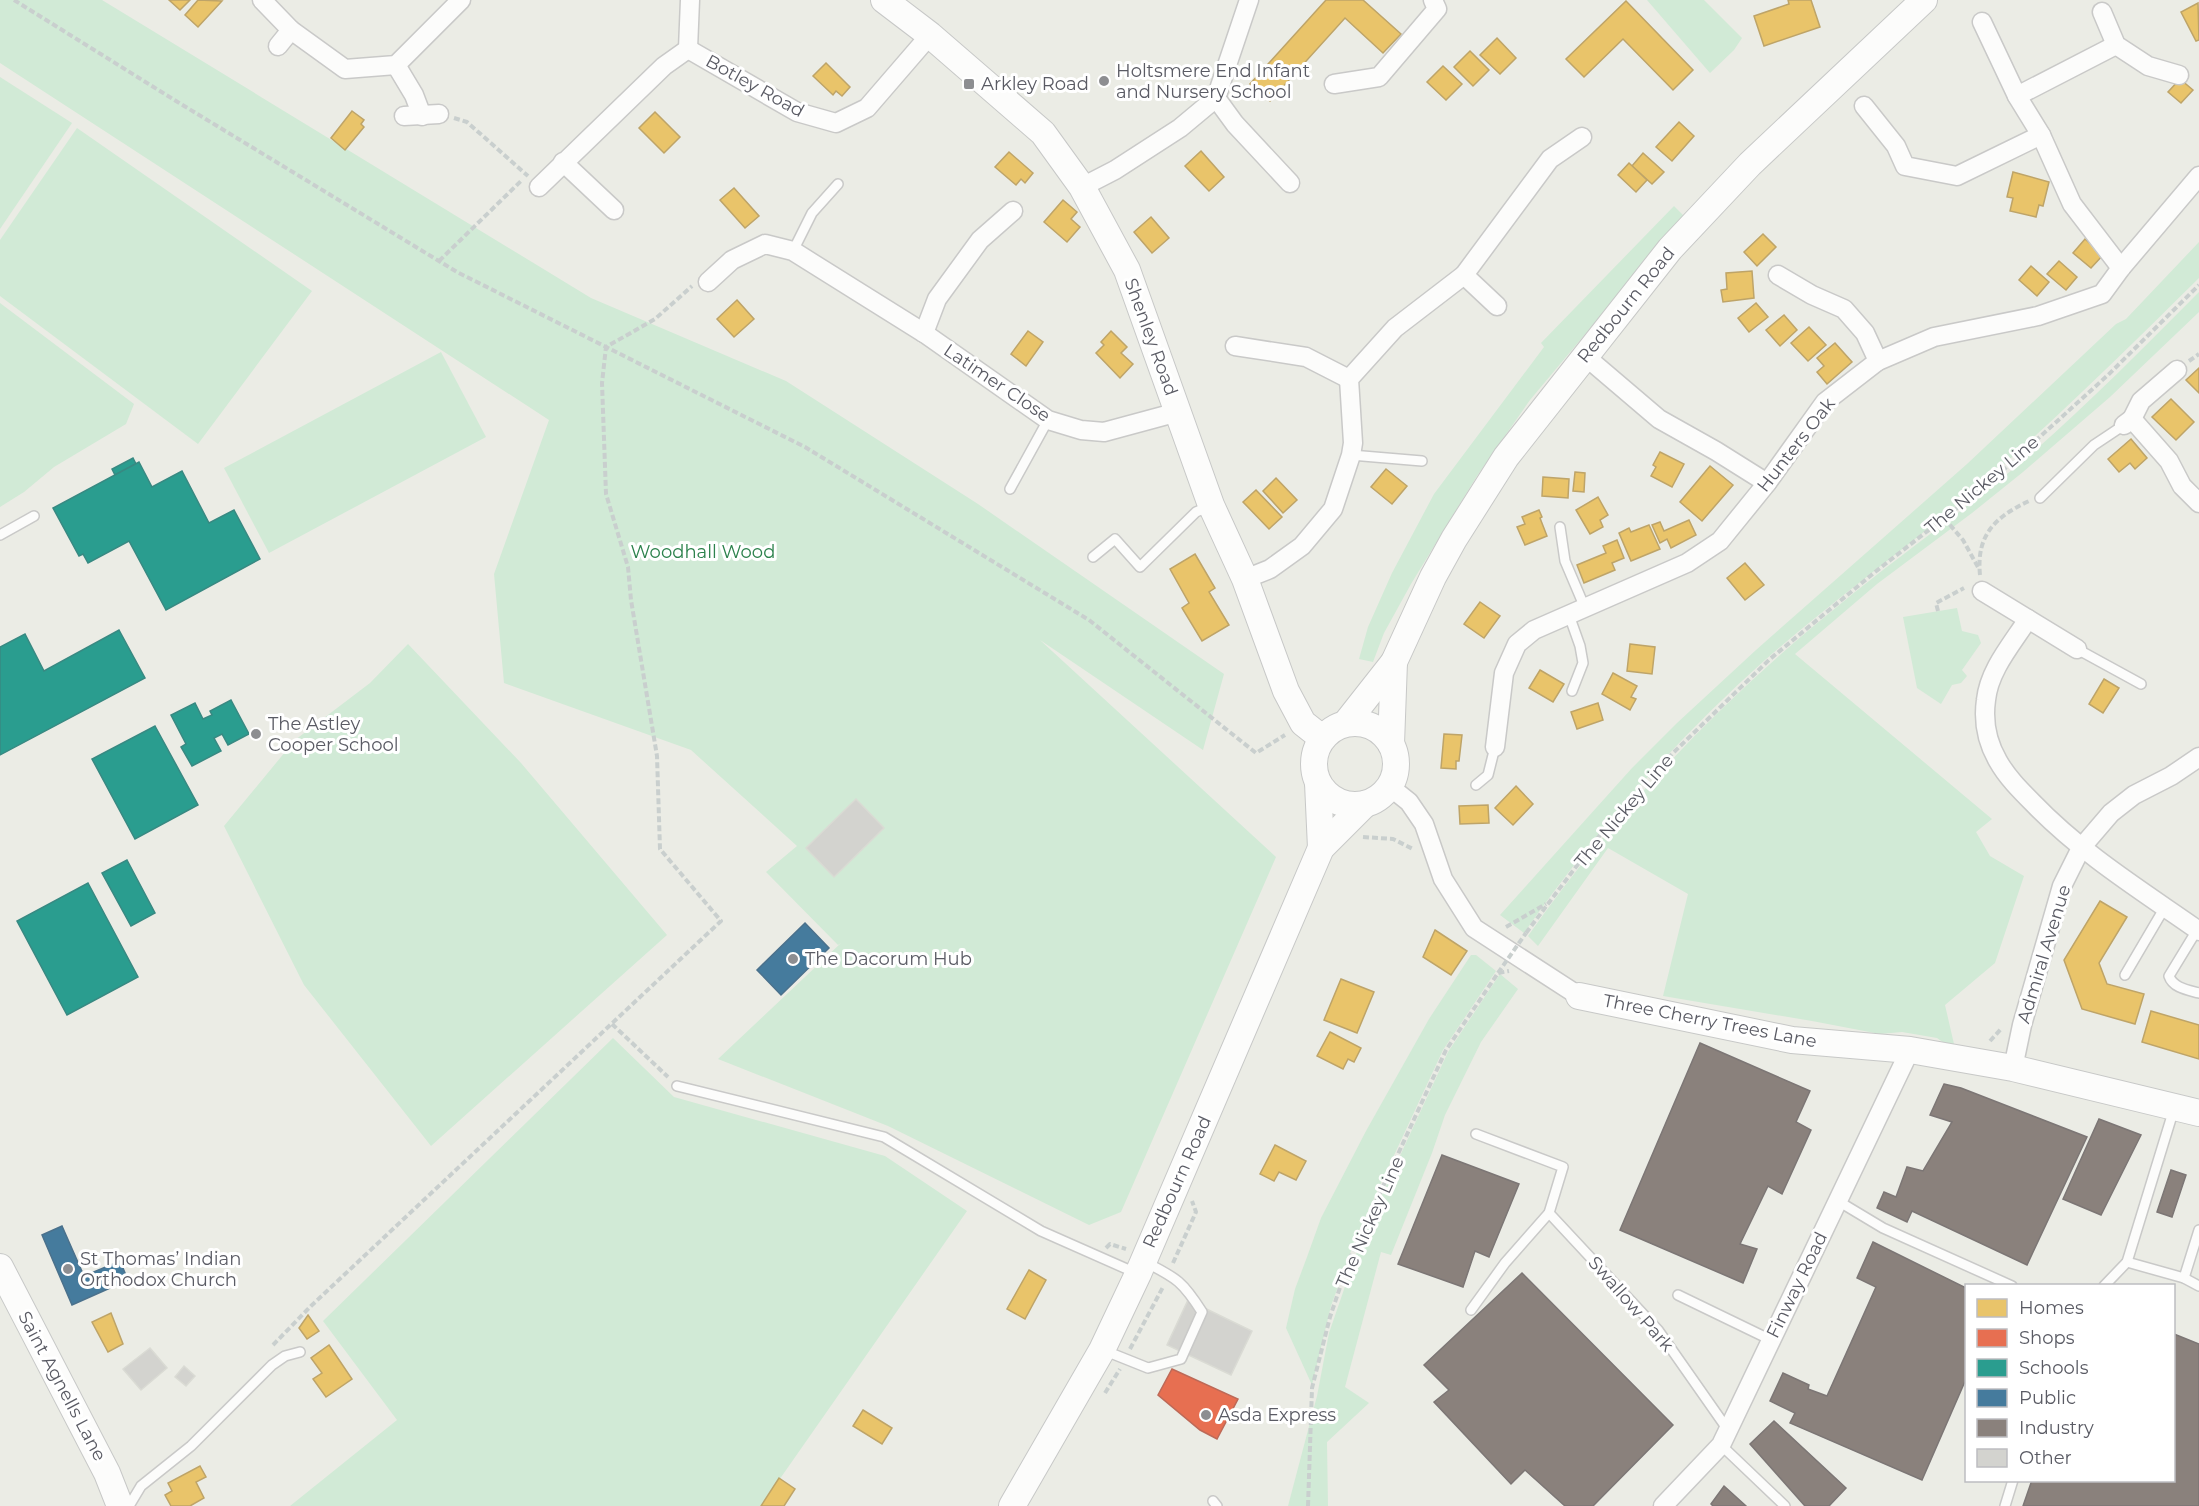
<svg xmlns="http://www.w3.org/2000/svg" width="2199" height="1506" viewBox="0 0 2199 1506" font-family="Montserrat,sans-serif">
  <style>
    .green { fill: #d1ead6 }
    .homes { fill: #e9c46a; stroke: #bea468; stroke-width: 1.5 }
    .shops { fill: #e76f51; stroke: #bd6957; stroke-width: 1.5 }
    .schools { fill: #2a9d8f; stroke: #388982; stroke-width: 1.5 }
    .public { fill: #457b9d; stroke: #4b718c; stroke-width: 1.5 }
    .industry { fill: #8a817c; stroke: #7c7675; stroke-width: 1.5 }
    .building { fill: #d3d3cf; stroke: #dadbd4; stroke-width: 1.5 }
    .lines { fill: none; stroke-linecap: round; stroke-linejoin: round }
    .lane-casing { stroke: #c9c9c8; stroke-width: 12 }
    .street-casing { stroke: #c9c9c8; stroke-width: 21 }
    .secondary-casing { stroke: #c7c8c7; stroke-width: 28 }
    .path { stroke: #c9cfce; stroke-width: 4; stroke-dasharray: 6 3; stroke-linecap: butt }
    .lane { stroke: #fcfcfb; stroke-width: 9 }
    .street { stroke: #fcfcfb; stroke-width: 18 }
    .secondary { stroke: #fcfcfb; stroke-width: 26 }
    .path-bridge { stroke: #c9cfce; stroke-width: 4; stroke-dasharray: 6 3; stroke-linecap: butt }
    .poi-dot { fill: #8d8e91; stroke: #fff; stroke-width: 2 }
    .labels { text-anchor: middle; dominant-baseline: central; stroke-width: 6; stroke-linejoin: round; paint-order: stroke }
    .poi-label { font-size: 18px; fill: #5a5b64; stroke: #fff; text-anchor: start }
    .street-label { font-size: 18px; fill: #5a5b64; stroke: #fff }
    .park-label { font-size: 18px; fill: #2c824c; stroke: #fff }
  </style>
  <rect width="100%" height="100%" fill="#ebece5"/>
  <g class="green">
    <polygon points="0,0 102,0 591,298 786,381 978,504 1224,674 1203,750 1040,640 1276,857 1121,1212 1089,1225 888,1126 718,1059 841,943 838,945 766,872 797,846 691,750 504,683 494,574 549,420 0,63"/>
    <polygon points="1647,0 1704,0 1742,38 1734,50 1710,73"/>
    <polygon points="0,77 72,123 0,229"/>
    <polygon points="77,128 312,291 198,444 0,296 0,240"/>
    <polygon points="1674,206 1684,216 1530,400 1477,476 1411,584 1384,633 1373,662 1359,659 1368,627 1392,573 1434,494 1544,347 1541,343"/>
    <path d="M2199 242V278C2117 359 2034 441 1946 514 1886 563 1823 609 1765 660 1674 741 1594 833 1524 933L1500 915 1632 768 1677 723 1756 650 1967 464 2116 324 2126 319Z"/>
    <path d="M2199 292V312L2110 397 2023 472 1972 513 1877 584 1795 654 1992 819 1976 832 1990 856 2024 876 1995 963 1945 1005 1954 1044 1944 1043 1937 1038 1902 1032 1880 1034 1812 1021 1663 996 1688 894 1608 848 1538 946 1528 936C1615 812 1720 701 1838 606 1891 562 1948 522 2001 479 2071 422 2135 356 2199 292Z"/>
    <polygon points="0,303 134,404 126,424 54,467 24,492 0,507"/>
    <polygon points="441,352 486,437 269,553 224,468"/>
    <polygon points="1957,608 1962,631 1978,635 1981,643 1962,670 1967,676 1961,683 1952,685 1941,704 1917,688 1903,617"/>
    <polygon points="408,644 521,763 667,935 431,1146 304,985 224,826 295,740 370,683"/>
    <polygon points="1471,955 1476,955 1496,971 1443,1050 1356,1237 1331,1306 1312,1385 1286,1328 1295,1289 1307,1257 1321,1218 1366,1131 1429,1019"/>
    <polygon points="1500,974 1518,989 1481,1042 1445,1115 1432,1153 1391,1255 1381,1252 1345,1387 1369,1403 1327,1442 1328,1506 1288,1506 1317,1396 1329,1333 1361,1240 1448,1052"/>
    <polygon points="613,1038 674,1097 885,1156 967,1211 761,1506 290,1506 397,1420 323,1321"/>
  </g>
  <g class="homes">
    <polygon points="169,0 190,0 180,10"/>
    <polygon points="198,0 222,1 198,27 185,15"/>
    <polygon points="1326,0 1363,0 1401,34 1383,53 1345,18 1270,101 1250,84"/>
    <polygon points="1788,0 1811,0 1820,27 1764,46 1754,16 1789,4"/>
    <polygon points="1626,1 1693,70 1673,90 1623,39 1584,77 1566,59"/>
    <polygon points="2198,3 2199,40 2196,41 2181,12"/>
    <polygon points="1497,38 1516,58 1500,74 1480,55"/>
    <polygon points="1470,51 1489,70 1473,86 1454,67"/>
    <polygon points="826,63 850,87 842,96 836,91 833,95 813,76"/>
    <polygon points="1443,66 1462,84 1446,100 1427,82"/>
    <polygon points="2180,79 2193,90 2181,103 2168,92"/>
    <polygon points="352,111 364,120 361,124 364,127 345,150 331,138"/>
    <polygon points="655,112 680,137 664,153 639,128"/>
    <polygon points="1679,122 1694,136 1672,161 1656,147"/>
    <polygon points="1201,151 1224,177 1209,191 1185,166"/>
    <polygon points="1009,152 1033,173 1025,183 1021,179 1016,185 995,167"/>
    <polygon points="1643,153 1664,172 1652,184 1632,166"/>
    <polygon points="1629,163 1647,180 1636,192 1618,175"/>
    <polygon points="2013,172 2049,182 2043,206 2039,205 2036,217 2010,211 2013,198 2007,197"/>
    <polygon points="734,188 759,216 745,228 720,200"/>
    <polygon points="1063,200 1077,212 1071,219 1080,227 1067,242 1044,222"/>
    <polygon points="1151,217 1169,238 1152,253 1134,232"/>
    <polygon points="1763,234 1776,247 1757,266 1744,252"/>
    <polygon points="2085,239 2103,255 2091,268 2073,253"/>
    <polygon points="2059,261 2077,277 2066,290 2047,274"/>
    <polygon points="2031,266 2049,282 2037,296 2019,280"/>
    <polygon points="1752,271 1754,298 1723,302 1721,290 1727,289 1726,273"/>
    <polygon points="737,300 754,319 734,337 717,319"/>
    <polygon points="1756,303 1768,317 1749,332 1738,318"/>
    <polygon points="1784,315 1797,330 1780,346 1766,330"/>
    <polygon points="1809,327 1826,345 1808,361 1791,343"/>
    <polygon points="1028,331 1043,342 1026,366 1011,354"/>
    <polygon points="1111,331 1127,347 1121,353 1133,364 1120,378 1096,353 1104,345 1101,342"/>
    <polygon points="1835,343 1852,362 1827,384 1817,372 1824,366 1817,358"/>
    <polygon points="2199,368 2199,393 2186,380"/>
    <polygon points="2171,399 2194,422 2176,440 2152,417"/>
    <polygon points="2131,439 2147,458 2135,469 2130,463 2119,472 2108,459"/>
    <polygon points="1660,452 1684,464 1672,487 1651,476 1656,467 1653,465"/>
    <polygon points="1710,466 1733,485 1702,521 1680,502"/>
    <polygon points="1386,469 1407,486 1392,504 1371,487"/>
    <polygon points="1575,472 1585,473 1584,492 1573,491"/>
    <polygon points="1543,477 1569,479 1568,498 1542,496"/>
    <polygon points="1276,478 1297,500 1283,513 1263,491"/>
    <polygon points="1256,490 1282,517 1269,529 1243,502"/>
    <polygon points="1598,497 1608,515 1600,520 1603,527 1590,534 1576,510"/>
    <polygon points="1539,510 1542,517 1540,518 1547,536 1525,545 1517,527 1525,524 1522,517"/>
    <polygon points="1689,520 1696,535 1671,548 1667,539 1660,543 1652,525 1660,522 1664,531"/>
    <polygon points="1649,525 1660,549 1631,561 1619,533 1629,528 1631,532"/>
    <polygon points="1617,540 1624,558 1612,563 1615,570 1584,583 1577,565 1606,553 1603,546"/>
    <polygon points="1195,554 1215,588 1209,592 1229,625 1202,641 1182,608 1189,603 1170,569"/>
    <polygon points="1745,563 1764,585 1745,600 1727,578"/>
    <polygon points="1480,602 1500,616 1484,638 1464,624"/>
    <polygon points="1630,644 1655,647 1652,674 1627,671"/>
    <polygon points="1540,670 1564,684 1553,702 1529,688"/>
    <polygon points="1613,673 1637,686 1631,697 1636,699 1630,710 1602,694"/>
    <polygon points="2104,679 2119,688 2103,713 2089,704"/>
    <polygon points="1598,703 1603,720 1577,729 1571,712"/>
    <polygon points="1444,734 1462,735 1459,761 1456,761 1456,769 1441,768"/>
    <polygon points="1516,786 1533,804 1513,825 1495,808"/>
    <polygon points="1488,805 1489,823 1460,824 1459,806"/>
    <polygon points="2100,901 2127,917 2099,963 2107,984 2144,994 2135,1024 2082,1009 2064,960"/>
    <polygon points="1435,930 1467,951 1451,975 1423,957"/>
    <polygon points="1341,979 1374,992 1357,1033 1324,1020"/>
    <polygon points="2151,1011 2199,1025 2199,1059 2142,1042"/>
    <polygon points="1330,1032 1361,1048 1354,1062 1348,1059 1343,1069 1317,1056"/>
    <polygon points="1275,1145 1306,1161 1296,1180 1279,1172 1274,1181 1260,1174"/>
    <polygon points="1029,1270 1046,1280 1025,1319 1007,1309"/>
    <polygon points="111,1313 123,1344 108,1352 92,1322"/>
    <polygon points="308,1315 319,1331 307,1339 299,1328"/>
    <polygon points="329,1345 352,1379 326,1397 313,1379 322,1373 311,1358"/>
    <polygon points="863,1410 892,1428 882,1444 853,1426"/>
    <polygon points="200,1466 206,1477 196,1482 204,1498 190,1506 171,1506 165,1495 172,1491 168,1483"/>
    <polygon points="779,1478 795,1489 784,1506 761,1506"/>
  </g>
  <polygon class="shops" points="1172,1369 1238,1399 1217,1439 1200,1430 1158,1395"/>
  <g class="schools">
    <polygon points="133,458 136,464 115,475 112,469"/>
    <polygon points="139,462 152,487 182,471 209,523 234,510 260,559 166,610 129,541 88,563 83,554 79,556 53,508"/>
    <polygon points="119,630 145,678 0,755 0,647 25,634 44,671"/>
    <polygon points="231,700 249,734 228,745 222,734 214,738 221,751 192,766 181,747 186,744 171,715 195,703 203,719 212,715 210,711"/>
    <polygon points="155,726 198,805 135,839 92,759"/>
    <polygon points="127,860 155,913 131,926 102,873"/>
    <polygon points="88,883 138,977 67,1015 17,921"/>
  </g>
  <g class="public">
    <polygon points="805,923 829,948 781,995 757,970"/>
    <polygon points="62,1226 84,1276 120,1261 128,1280 72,1305 42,1235"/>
  </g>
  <g class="industry">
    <polygon points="1700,1043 1810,1091 1796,1122 1811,1130 1782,1194 1768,1186 1740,1244 1757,1249 1743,1283 1620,1230"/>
    <polygon points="1944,1084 1961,1088 2087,1137 2027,1265 1912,1211 1907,1222 1877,1208 1884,1192 1896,1197 1907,1167 1923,1171 1952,1122 1930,1115"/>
    <polygon points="2099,1119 2141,1135 2101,1215 2063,1199"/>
    <polygon points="1442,1155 1519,1184 1489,1257 1475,1251 1463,1287 1398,1264"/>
    <polygon points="2171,1170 2186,1175 2172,1217 2157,1212"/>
    <polygon points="1873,1242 1966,1288 1966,1379 1922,1480 1790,1423 1795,1413 1770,1401 1783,1373 1809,1385 1808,1389 1827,1396 1876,1287 1857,1278"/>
    <polygon points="1522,1273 1673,1425 1593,1506 1565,1506 1525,1470 1511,1484 1434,1402 1449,1390 1424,1365"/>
    <polygon points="2174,1334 2199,1344 2199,1506 2023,1506 2032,1480 2174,1480"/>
    <polygon points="1774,1421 1846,1488 1829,1506 1805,1506 1750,1444"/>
    <polygon points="1724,1486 1746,1506 1713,1506 1711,1504"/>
  </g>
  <g class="building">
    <polygon points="856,799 884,828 834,877 806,848"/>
    <polygon points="1188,1300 1252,1331 1231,1375 1167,1345"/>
    <polygon points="150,1348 167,1368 141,1390 123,1369"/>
    <polygon points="184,1366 195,1376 186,1386 175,1377"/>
  </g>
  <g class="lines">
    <g class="lane-casing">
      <g id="lane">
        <polyline points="793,251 812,213 838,184"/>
        <polyline points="1351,455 1422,461"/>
        <polyline points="1010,489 1048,420"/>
        <polyline points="2040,498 2094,445 2124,425"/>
        <polyline points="1560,527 1565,561 1585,608"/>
        <polyline points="0,535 34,516"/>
        <polyline points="1093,557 1115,539 1140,567 1196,512 1210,506"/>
        <polyline points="1569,615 1580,646 1583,663 1572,691"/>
        <polyline points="2077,649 2141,684"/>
        <polyline points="1476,785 1488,775 1495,747"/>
        <path d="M2197 930 2169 976C2173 988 2188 990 2199 993"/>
        <polyline points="2125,975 2165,907"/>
        <polyline points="677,1086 884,1137 1041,1231 1136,1273"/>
        <polyline points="1838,1201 1883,1228 2012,1286"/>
        <polyline points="1549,1213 1658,1330 1728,1430"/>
        <polyline points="2127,1262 2184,1278 2199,1286"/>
        <polyline points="2184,1278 2199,1230"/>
        <polyline points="2104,1286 2127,1262 2174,1109"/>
        <polyline points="1678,1295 1771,1340"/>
        <polyline points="1471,1310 1505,1263 1549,1213 1563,1167 1476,1134"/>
        <path d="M1103 1350 1148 1368 1181 1359 1202 1312C1183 1282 1177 1278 1145 1262"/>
        <polyline points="1721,1445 1785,1506"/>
        <polyline points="1213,1501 1217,1506"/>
        <polyline points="129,1506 141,1486 191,1446 272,1365 285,1356 300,1352"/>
        <polyline points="2005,1506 2013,1480"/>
      </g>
    </g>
    <g class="street-casing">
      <g id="street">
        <polyline points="262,0 291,30 345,69 396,65 461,0"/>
        <polyline points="2102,12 2116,45 2148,66 2179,75"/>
        <polyline points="1982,22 2017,96 2041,135 2072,204 2121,268"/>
        <polyline points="278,46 291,30"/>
        <polyline points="688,49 797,112 836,123 867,108 930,35"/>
        <polyline points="688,49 690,0"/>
        <polyline points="396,65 414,95 422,116"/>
        <polyline points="1334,84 1379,77 1437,9 1433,0"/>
        <polyline points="2017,96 2116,45"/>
        <polyline points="1216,98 1235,124 1290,183"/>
        <polyline points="1864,106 1896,146 1905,166 1957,176 2041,135"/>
        <polyline points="404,116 439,114"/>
        <polyline points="563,162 614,210"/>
        <polyline points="539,187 664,66 688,49"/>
        <polyline points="1082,187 1115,170 1180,128 1216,98 1249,0"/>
        <polyline points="1464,275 1497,306"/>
        <polyline points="1778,275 1812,295 1844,309 1865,333 1878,361"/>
        <polyline points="708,282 732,260 765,244 793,251 924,333 1048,420 1081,430 1104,432 1178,412"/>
        <polyline points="924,333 937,299 980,240 1013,211"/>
        <polyline points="1235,346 1306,357 1349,379"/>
        <polyline points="1585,356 1659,419 1716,451 1767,483"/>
        <polyline points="2132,419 2141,401 2177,370"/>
        <polyline points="2124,425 2132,419 2169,461 2182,486 2199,503"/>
        <polyline points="1245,579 1270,569 1302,546 1333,509 1351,455 1353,443 1349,379 1395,328 1464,275 1550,159 1582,137"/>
        <polyline points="1982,591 2077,649"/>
        <path d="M2028 619C2012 644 1989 670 1986 700 1983 721 1987 742 1998 761 2007 777 2020 790 2033 803 2082 854 2142 891 2199 931"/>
        <polyline points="1495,747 1504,673 1517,644 1534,630 1687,563 1720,541 1767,483 1825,402 1878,361 1934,337 2038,316 2102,294 2121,268 2199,176"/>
        <polyline points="1389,786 1409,802 1424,824 1443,879 1474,928 1579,996"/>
        <polyline points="2013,1068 2022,1025 2062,886 2081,848 2111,813 2134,795 2171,776 2199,757"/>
        <polyline points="1663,1506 1721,1445 1910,1050"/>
      </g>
    </g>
    <g class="secondary-casing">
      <g id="secondary">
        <polyline points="884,0 930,35 1043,133 1082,187 1127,270 1211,505 1245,579 1286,691 1303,723 1322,738"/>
        <circle cx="1355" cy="764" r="41"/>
        <polyline points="1346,723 1394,662 1433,577 1454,539 1506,457 1670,249 1750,164 1924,0"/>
        <polyline points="1391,744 1394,662"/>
        <polyline points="1318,783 1321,848"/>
        <polyline points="1579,996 1792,1040 1910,1050 2013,1068 2199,1113"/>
        <polyline points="0,1267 107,1473 120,1506"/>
        <polyline points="1012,1506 1102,1350 1138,1274 1321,848 1365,804"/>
      </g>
    </g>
    <g class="path">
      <polyline points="14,0 176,101 457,272 805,447 1089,620 1256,753 1285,735"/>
      <polyline points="454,118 467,122 528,176"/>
      <polyline points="439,261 522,180"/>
      <polyline points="2189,361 2199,354"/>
      <polyline points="1944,518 1963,540 1979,569"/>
      <path d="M1980 575C1976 535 1995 517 2029 501"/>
      <polyline points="1938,611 1936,603 1964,588"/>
      <polyline points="1363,837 1393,839 1413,849"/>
      <polyline points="1506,927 1546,904"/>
      <polyline points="1526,933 1603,831 1673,753 1770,659 1875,572 1989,483 2108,375 2199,285"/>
      <polyline points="612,1024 668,1077"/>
      <polyline points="1990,1041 2001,1029"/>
      <polyline points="1106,1248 1110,1244 1126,1249"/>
      <polyline points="1173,1263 1196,1212 1192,1201"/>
      <polyline points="273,1345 311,1306 721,921 660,849 657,756 631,600 628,567 606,494 602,383 606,347 655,319 692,286"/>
      <polyline points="1130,1349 1163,1287"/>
      <polyline points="1105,1393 1120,1369"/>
      <polyline points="1308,1506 1312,1388 1330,1317 1350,1258 1446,1050 1498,973 1509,971"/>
    </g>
    <use href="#lane" class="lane"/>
    <use href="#street" class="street"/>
    <use href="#secondary" class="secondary"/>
    <polyline class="path-bridge" points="1498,973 1526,933"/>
  </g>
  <g class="poi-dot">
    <circle cx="1104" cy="81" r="6"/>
    <rect x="963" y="78" width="12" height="12" rx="3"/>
    <circle cx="256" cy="734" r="6"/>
    <circle cx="793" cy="959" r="6"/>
    <circle cx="68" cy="1269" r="6"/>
    <circle cx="1206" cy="1415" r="6"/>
  </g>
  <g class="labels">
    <g class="poi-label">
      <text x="1116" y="71">Holtsmere End Infant<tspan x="1116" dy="21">and Nursery School</tspan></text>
      <text x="981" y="84">Arkley Road</text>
      <text x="268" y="724">The Astley<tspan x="268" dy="21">Cooper School</tspan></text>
      <text x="805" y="959">The Dacorum Hub</text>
      <text x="80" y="1259">St Thomas’ Indian<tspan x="80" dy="21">Orthodox Church</tspan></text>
      <text x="1218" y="1415">Asda Express</text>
    </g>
    <g class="street-label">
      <text transform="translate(755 86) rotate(29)">Botley Road</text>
      <text transform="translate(1626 305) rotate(-51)">Redbourn Road</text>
      <text transform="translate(1151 337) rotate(70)">Shenley Road</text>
      <text transform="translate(997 383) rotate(34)">Latimer Close</text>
      <text transform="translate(1796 445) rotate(-52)">Hunters Oak</text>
      <text transform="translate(1982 485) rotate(-40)">The Nickey Line</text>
      <text transform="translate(1624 811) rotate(-50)">The Nickey Line</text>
      <text transform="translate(2044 954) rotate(-73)">Admiral Avenue</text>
      <text transform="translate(1710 1021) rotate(11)">Three Cherry Trees Lane</text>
      <text transform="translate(1177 1182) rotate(-66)">Redbourn Road</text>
      <text transform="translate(1370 1222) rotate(-66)">The Nickey Line</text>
      <text transform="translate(1797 1285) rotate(-64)">Finway Road</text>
      <text transform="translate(1631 1304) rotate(49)">Swallow Park</text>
      <text transform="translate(62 1386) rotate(62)">Saint Agnells Lane</text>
    </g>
    <g class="park-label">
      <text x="703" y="552">Woodhall Wood</text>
    </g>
  </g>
  <rect x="1965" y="1284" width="210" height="198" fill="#ffffff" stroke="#bdbdc1" stroke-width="1.5"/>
  <rect x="1977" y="1299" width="30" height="18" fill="#e9c46a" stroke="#bdbdc1" stroke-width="1.5"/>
  <text x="2019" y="1314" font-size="18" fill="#5a5b64">Homes</text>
  <rect x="1977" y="1329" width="30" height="18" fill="#e76f51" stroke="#bdbdc1" stroke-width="1.5"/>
  <text x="2019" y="1344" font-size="18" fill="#5a5b64">Shops</text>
  <rect x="1977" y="1359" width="30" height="18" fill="#2a9d8f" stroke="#bdbdc1" stroke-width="1.5"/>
  <text x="2019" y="1374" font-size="18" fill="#5a5b64">Schools</text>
  <rect x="1977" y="1389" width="30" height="18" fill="#457b9d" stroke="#bdbdc1" stroke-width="1.5"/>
  <text x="2019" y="1404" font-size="18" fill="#5a5b64">Public</text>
  <rect x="1977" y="1419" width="30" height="18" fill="#8a817c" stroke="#bdbdc1" stroke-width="1.5"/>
  <text x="2019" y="1434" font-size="18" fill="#5a5b64">Industry</text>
  <rect x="1977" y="1449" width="30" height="18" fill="#d3d3cf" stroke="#bdbdc1" stroke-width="1.5"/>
  <text x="2019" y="1464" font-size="18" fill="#5a5b64">Other</text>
</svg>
